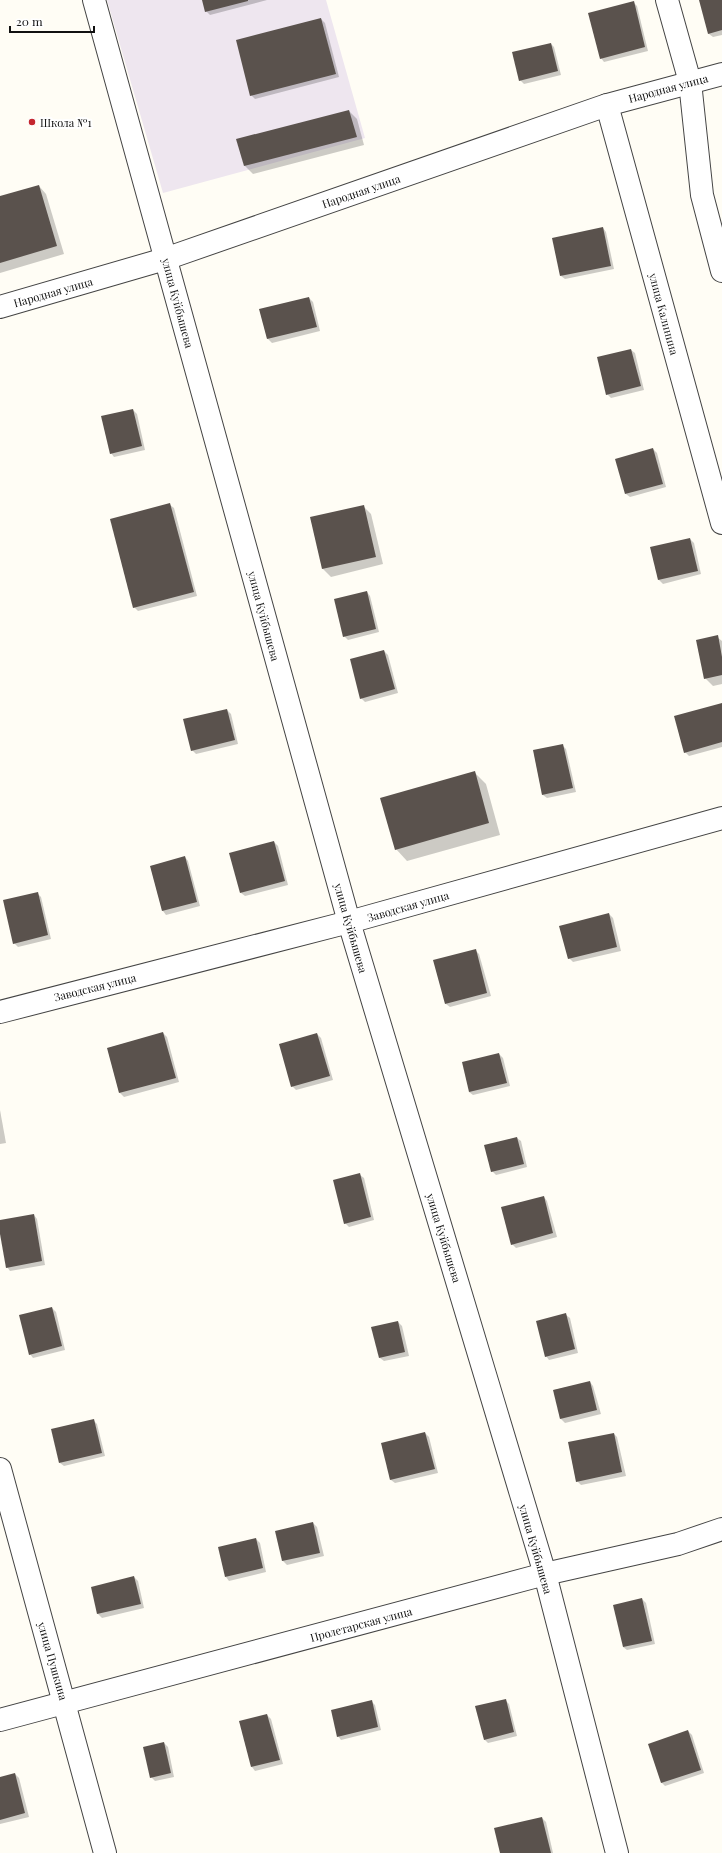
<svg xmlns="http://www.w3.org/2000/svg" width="722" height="1853" viewBox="0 0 722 1853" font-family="'Playfair Display',serif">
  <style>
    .industrial { fill: #eee6ef }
    .shadow { fill: #0003 }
    .building { fill: #5a524d }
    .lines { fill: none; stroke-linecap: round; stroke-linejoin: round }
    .street-casing { stroke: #444; stroke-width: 24 }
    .street { stroke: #fff; stroke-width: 22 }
    .poi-dot { fill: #c4262e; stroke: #fff; stroke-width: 1.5 }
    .labels { text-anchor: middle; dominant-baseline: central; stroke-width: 4; stroke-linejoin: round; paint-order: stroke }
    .street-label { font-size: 11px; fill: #111; stroke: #fff }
    .poi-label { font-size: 11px; fill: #111; stroke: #fff; text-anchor: start }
  </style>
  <rect width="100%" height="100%" fill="#fffdf5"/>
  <polygon class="industrial" points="107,0 326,0 365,138 163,193"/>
  <g class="shadow">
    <polygon points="203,0 267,0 210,15 206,11"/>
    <polygon points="700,0 722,0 722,35 713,37 709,34"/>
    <polygon points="633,2 637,6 648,51 604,62 601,58"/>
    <polygon points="321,19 325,23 339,77 255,99 251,95"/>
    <polygon points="551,44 554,47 561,75 524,84 520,80"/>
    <polygon points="349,111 357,119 364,145 253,174 245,166 238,140"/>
    <polygon points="39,186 46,194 64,254 0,273 0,197"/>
    <polygon points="603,228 606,232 614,269 565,279 561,276"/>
    <polygon points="309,298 313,302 320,331 272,343 268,339 261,310"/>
    <polygon points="631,350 635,353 644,390 611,398 607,394"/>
    <polygon points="133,410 137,414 145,450 114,457 111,453"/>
    <polygon points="653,449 657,453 666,487 630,497 626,494"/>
    <polygon points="170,505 174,508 197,596 138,611 134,607"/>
    <polygon points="363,506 371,514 383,564 331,577 323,569 311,518"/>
    <polygon points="690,539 694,543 701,574 663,584 659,580 652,548"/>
    <polygon points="367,592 370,596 379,632 348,640 344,636"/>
    <polygon points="717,637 722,641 722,684 713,686 705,678"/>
    <polygon points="384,651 388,655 398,693 365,702 361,698"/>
    <polygon points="722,704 722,747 689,756 685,752"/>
    <polygon points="227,710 231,714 238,744 196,754 192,750"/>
    <polygon points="562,745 566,749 576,792 547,798 543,795"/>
    <polygon points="474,772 486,784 500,835 407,861 396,849"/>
    <polygon points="274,842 278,846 288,885 245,896 241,893"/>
    <polygon points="185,857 188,861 200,906 166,915 163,911 151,866"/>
    <polygon points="37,893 41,897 51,939 18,947 14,943"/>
    <polygon points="609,914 613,918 621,951 573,962 569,958"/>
    <polygon points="475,950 479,954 491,996 450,1007 446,1004"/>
    <polygon points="163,1033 167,1037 179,1082 124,1097 120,1093 108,1048"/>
    <polygon points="317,1034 321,1038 333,1080 296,1090 292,1086"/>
    <polygon points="499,1054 503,1058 510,1086 473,1095 469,1092"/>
    <polygon points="0,1110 6,1143 0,1144"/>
    <polygon points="517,1138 521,1141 527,1167 496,1175 492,1171"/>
    <polygon points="360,1175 364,1178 374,1220 349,1227 345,1223"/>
    <polygon points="544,1197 547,1201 557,1237 516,1248 512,1244"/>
    <polygon points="34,1215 37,1219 45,1265 10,1271 7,1267 0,1221"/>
    <polygon points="52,1308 56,1312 65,1350 33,1358 30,1354"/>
    <polygon points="566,1315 570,1318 578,1353 549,1360 546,1356"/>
    <polygon points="398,1322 402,1326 409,1356 384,1361 380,1358"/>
    <polygon points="590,1382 593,1386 601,1414 565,1423 561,1419 554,1390"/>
    <polygon points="93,1420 97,1424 105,1456 64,1466 60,1463"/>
    <polygon points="425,1433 429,1437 438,1473 395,1483 391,1480 382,1444"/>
    <polygon points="614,1434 617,1437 626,1476 581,1485 577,1481"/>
    <polygon points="313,1523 317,1527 324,1556 287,1565 283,1561 277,1532"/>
    <polygon points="256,1539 260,1543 266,1572 229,1581 226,1577"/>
    <polygon points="134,1577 138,1581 144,1608 102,1618 98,1614 92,1588"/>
    <polygon points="642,1599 646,1603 655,1644 627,1650 623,1647"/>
    <polygon points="505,1700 509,1704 517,1736 488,1743 484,1739"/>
    <polygon points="371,1701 375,1705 381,1730 341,1740 338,1736"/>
    <polygon points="267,1715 271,1719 283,1764 255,1771 252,1767"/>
    <polygon points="688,1731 692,1735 704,1773 665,1786 661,1782"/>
    <polygon points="164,1743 168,1747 174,1777 155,1781 151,1777"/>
    <polygon points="15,1774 19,1778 29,1817 0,1824 0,1778"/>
    <polygon points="542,1818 546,1822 553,1853 501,1853"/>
  </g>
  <g class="building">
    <polygon points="202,0 248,0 248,1 205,12"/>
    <polygon points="699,0 722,0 722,30 708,34"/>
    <polygon points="634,1 645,47 600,59 588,13"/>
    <polygon points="321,18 336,74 250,96 236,40"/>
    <polygon points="551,43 558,71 519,81 512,52"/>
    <polygon points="349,110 357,137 244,166 236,139"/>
    <polygon points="39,185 57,246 0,263 0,196"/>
    <polygon points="603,227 611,266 560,276 552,238"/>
    <polygon points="309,297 317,327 267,339 259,309"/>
    <polygon points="631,349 641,386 606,395 597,357"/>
    <polygon points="133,409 142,446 110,454 101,416"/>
    <polygon points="653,448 663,484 625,494 615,459"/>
    <polygon points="170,503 194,592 133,608 110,519"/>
    <polygon points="364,505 376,557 322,569 310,517"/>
    <polygon points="690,538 698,571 658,580 650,547"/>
    <polygon points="367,591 376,629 343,637 334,599"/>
    <polygon points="718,635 722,657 722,675 704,679 696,640"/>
    <polygon points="384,650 395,689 360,699 350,659"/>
    <polygon points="722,703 722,742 684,753 674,716"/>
    <polygon points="227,709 235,740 191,751 183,719"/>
    <polygon points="563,744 573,788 542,795 533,750"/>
    <polygon points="475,771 489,823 395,850 380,798"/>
    <polygon points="274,841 285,881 240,893 229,853"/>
    <polygon points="185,856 197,902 162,911 150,866"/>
    <polygon points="38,892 48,935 13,944 3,900"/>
    <polygon points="609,913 617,947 568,959 559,926"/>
    <polygon points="476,949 487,993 445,1004 433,960"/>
    <polygon points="163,1032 176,1078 119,1093 107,1048"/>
    <polygon points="317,1033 330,1076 291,1087 279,1044"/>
    <polygon points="499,1053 507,1083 469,1092 462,1062"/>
    <polygon points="517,1137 524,1164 491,1172 484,1145"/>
    <polygon points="360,1173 371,1217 344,1224 333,1180"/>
    <polygon points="544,1196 553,1233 511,1245 501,1207"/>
    <polygon points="34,1214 42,1261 6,1268 0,1234 0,1220"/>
    <polygon points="52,1307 62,1346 29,1355 19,1315"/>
    <polygon points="566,1313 575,1349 545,1357 536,1321"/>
    <polygon points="398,1321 405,1352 379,1358 371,1327"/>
    <polygon points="590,1381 597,1410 560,1419 553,1390"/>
    <polygon points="94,1419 102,1453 59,1463 51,1429"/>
    <polygon points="425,1432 435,1469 390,1480 381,1443"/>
    <polygon points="614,1433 622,1472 576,1482 568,1442"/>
    <polygon points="313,1522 320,1553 282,1561 275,1531"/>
    <polygon points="256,1538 263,1568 225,1577 218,1547"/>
    <polygon points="134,1576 141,1604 97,1614 91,1587"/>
    <polygon points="642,1598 652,1641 623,1647 613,1605"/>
    <polygon points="506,1699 514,1732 484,1740 475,1706"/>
    <polygon points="372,1700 378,1727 337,1737 331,1710"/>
    <polygon points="267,1714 280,1760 251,1767 239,1721"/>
    <polygon points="688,1730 701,1770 661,1783 648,1744"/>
    <polygon points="164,1742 171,1773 150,1778 143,1747"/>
    <polygon points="15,1773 25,1813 0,1820 0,1777"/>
    <polygon points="542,1817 551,1853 500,1853 494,1828"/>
  </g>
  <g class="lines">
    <g class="street-casing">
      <g id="street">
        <polyline points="94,0 349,922 545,1574 617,1853"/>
        <polyline points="667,0 690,82 702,195 722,271"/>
        <polyline points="607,105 722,523"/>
        <polyline points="0,307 165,259 607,105 722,74"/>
        <polyline points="0,1012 349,922 722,818"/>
        <polyline points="0,1469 105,1853"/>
        <polyline points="0,1720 545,1574 678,1544 722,1529"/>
      </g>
    </g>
    <use href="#street" class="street"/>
  </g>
  <circle class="poi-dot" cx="32" cy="122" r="4"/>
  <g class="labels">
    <g class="street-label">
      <text transform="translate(668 88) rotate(-15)">Народная улица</text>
      <text transform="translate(361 191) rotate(-19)">Народная улица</text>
      <text transform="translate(53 292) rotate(-16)">Народная улица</text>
      <text transform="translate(178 303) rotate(75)">улица Куйбышева</text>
      <text transform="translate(664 314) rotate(75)">улица Калинина</text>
      <text transform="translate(264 616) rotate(75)">улица Куйбышева</text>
      <text transform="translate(408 906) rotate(-16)">Заводская улица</text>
      <text transform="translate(351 928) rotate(74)">улица Куйбышева</text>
      <text transform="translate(95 987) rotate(-14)">Заводская улица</text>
      <text transform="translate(444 1238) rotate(73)">улица Куйбышева</text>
      <text transform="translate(536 1549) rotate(74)">улица Куйбышева</text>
      <text transform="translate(361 1624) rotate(-15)">Пролетарская улица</text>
      <text transform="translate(53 1661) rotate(74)">улица Пушкина</text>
    </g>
    <g class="poi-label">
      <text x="40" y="122">Школа №1</text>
    </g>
  </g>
  <path d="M10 26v6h84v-6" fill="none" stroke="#111111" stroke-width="2"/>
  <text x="16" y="26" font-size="12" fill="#111111" stroke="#ffffff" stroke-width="3" paint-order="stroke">20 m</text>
</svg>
